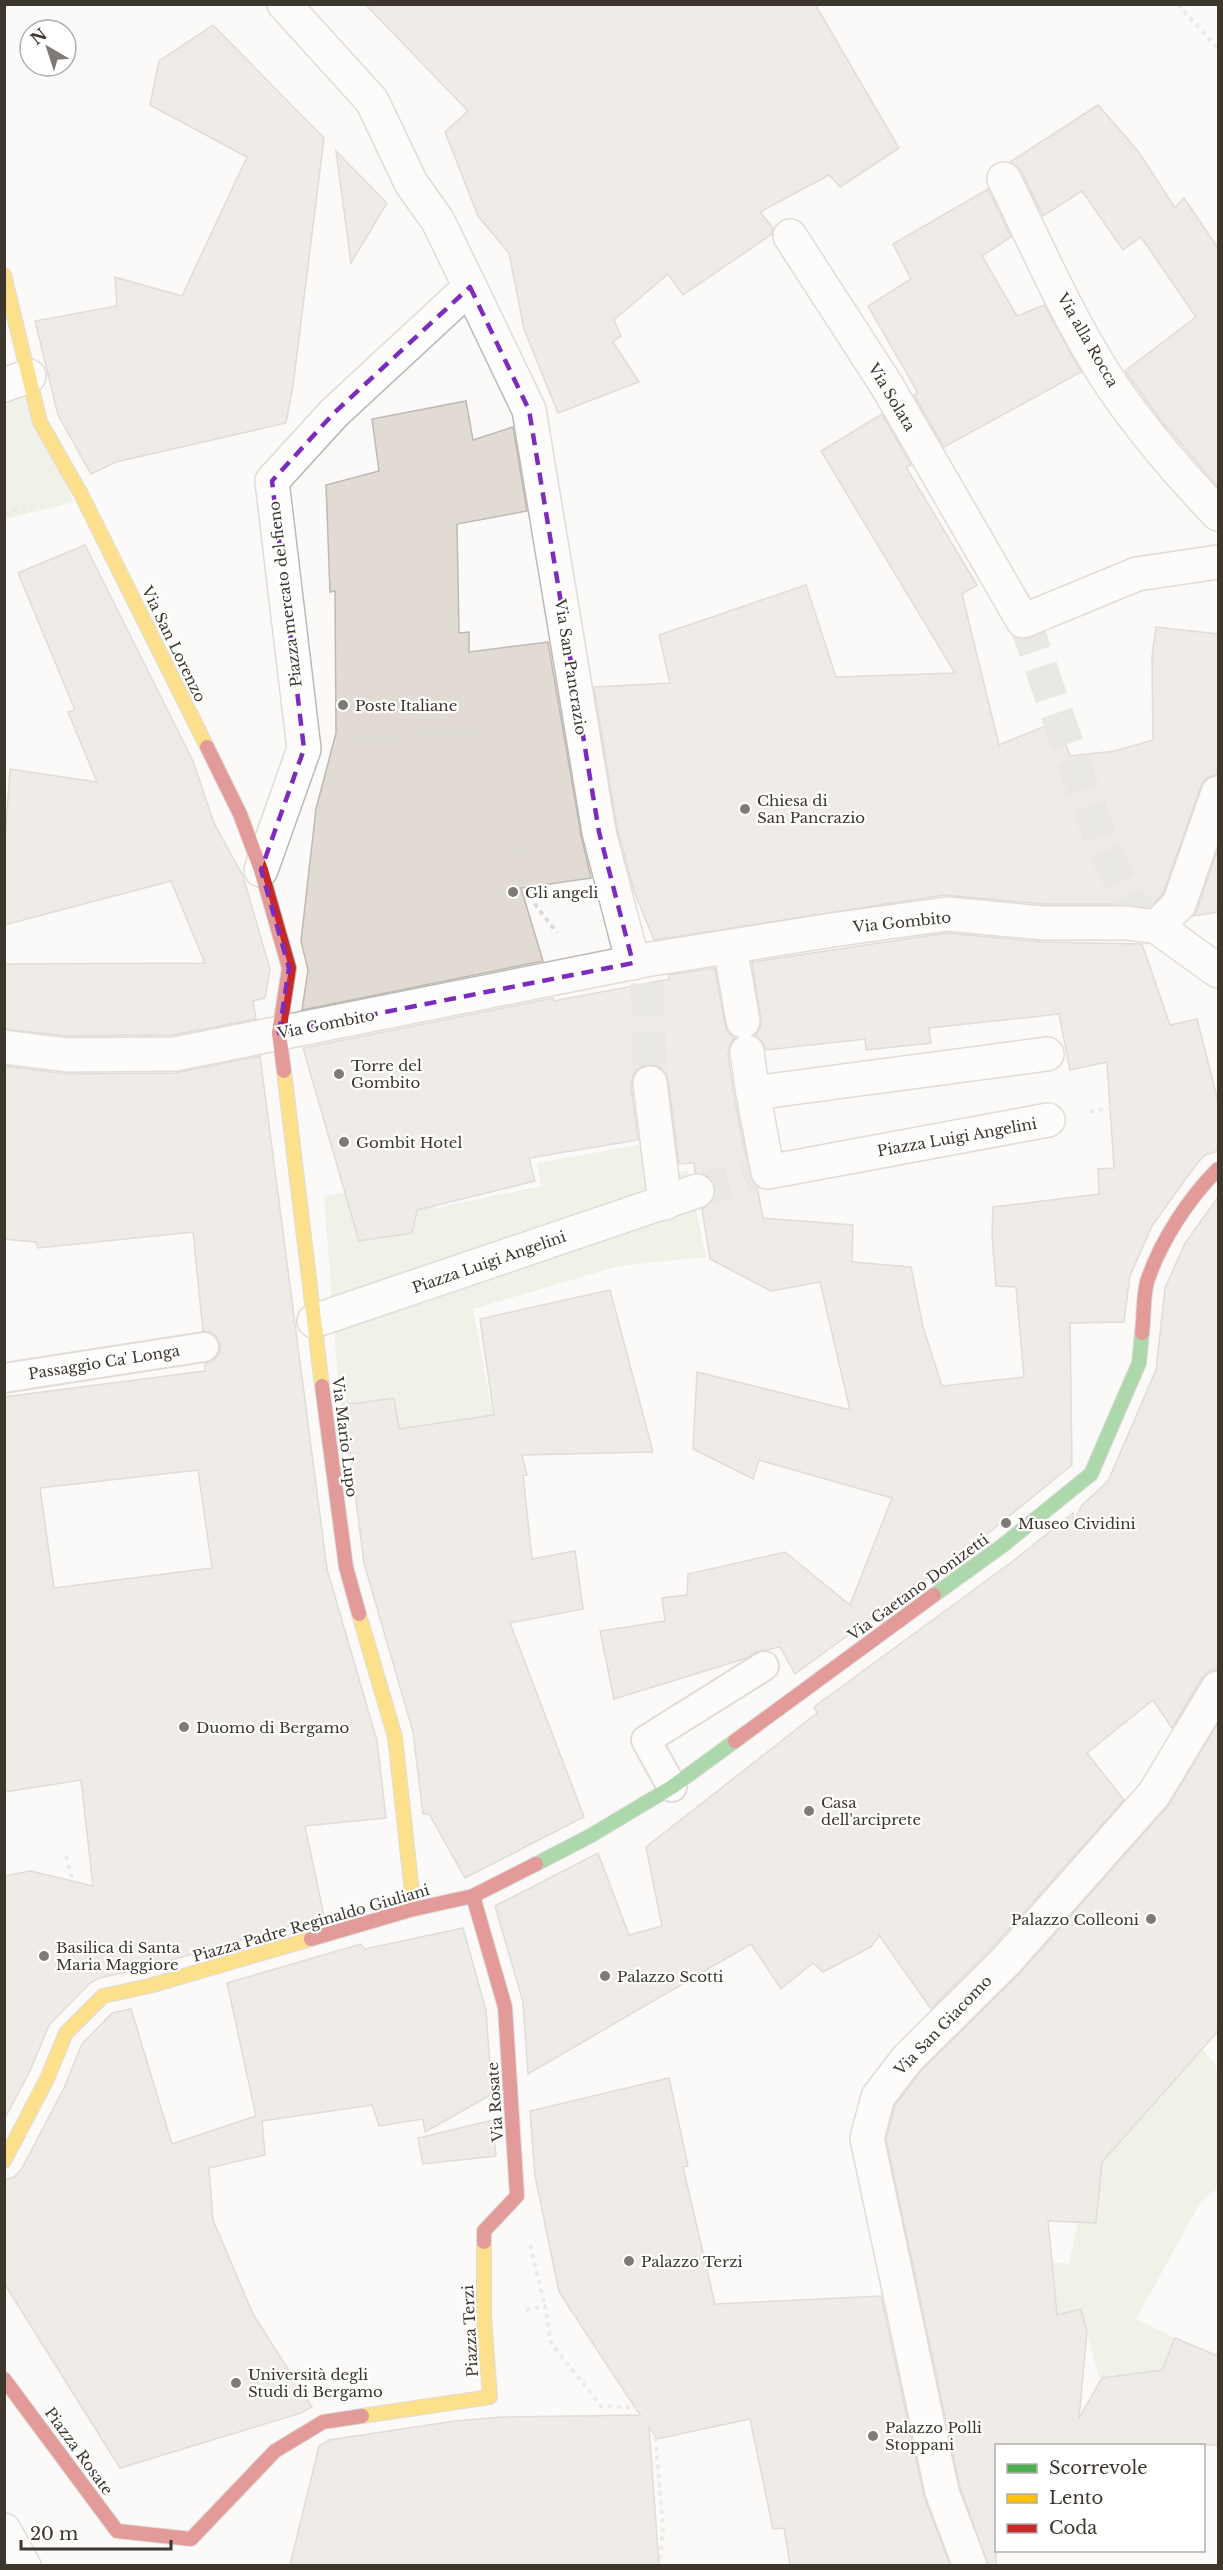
<svg xmlns="http://www.w3.org/2000/svg" width="1223" height="2570" viewBox="0 0 1223 2570" font-family="'Libre Baskerville',serif">
  <style>
    .green { fill: #e3e6d3 }
    .building { fill: #e1dbd3; stroke: #bdb9b4; stroke-width: 1.5; fill-rule: evenodd }
    .lines { fill: none; stroke-linecap: round; stroke-linejoin: round }
    .street-tunnel { stroke: #d6d3cf; stroke-width: 33; stroke-dasharray: 33 16; stroke-linecap: butt }
    .lane-casing { stroke: #bdb9b4; stroke-width: 32 }
    .street-casing { stroke: #bdb9b4; stroke-width: 36 }
    .fast-casing { stroke: #bdb9b4; stroke-width: 16 }
    .slow-casing { stroke: #bdb9b4; stroke-width: 16 }
    .jam-casing { stroke: #bdb9b4; stroke-width: 16 }
    .path { stroke: #dcdad8; stroke-width: 4; stroke-dasharray: 4.5 4.5; stroke-linecap: butt }
    .lane { stroke: #fffefe; stroke-width: 28 }
    .street { stroke: #fffefe; stroke-width: 33 }
    .fast { stroke: #4caf50; stroke-width: 14 }
    .slow { stroke: #ffc107; stroke-width: 14 }
    .jam { stroke: #c62828; stroke-width: 14 }
    .marked { fill: none; stroke: #7b2cbf; stroke-width: 4.5; stroke-dasharray: 12 8; stroke-linejoin: round }
    .poi-dot { fill: #7f7b74; stroke: #fff; stroke-width: 2 }
    .labels { text-anchor: middle; dominant-baseline: central; stroke-width: 4.5; stroke-linejoin: round; paint-order: stroke }
    .street-label { font-size: 15px; fill: #3c362d; stroke: #fff }
    .poi-label { font-size: 15px; fill: #3c362d; stroke: #fff; text-anchor: start }
  </style>
  <rect width="100%" height="100%" fill="#fcfaf8"/>
  <g class="green">
    <polygon points="24,388 74,502 5,519 4,394"/>
    <polygon points="644,1144 647,1174 688,1171 706,1257 619,1266 473,1309 493,1416 399,1429 394,1398 340,1406 324,1196 423,1179 436,1208 541,1186 537,1163"/>
    <polygon points="1197,2042 1218,2068 1218,2188 1200,2203 1136,2319 1175,2338 1150,2403 1148,2372 1099,2378 1081,2310 1057,2315 1052,2262 1069,2264 1078,2222 1096,2223 1101,2162 1168,2088"/>
  </g>
  <g class="building">
    <polygon points="365,4 815,4 899,148 840,187 829,175 760,212 773,228 772,234 683,295 668,274 614,320 621,336 613,342 639,382 558,413 524,329 509,253 478,216 445,132 468,111"/>
    <polygon points="213,25 324,138 293,386 286,423 116,462 91,474 58,415 35,321 117,306 115,277 182,296 247,157 150,105 159,61"/>
    <polygon points="1098,105 1138,151 1175,208 1184,198 1218,248 1218,487 1159,418 1125,371 1196,317 1141,237 1123,250 1082,191 1043,216 1021,171 1010,162"/>
    <polygon points="336,151 387,203 351,263"/>
    <polygon points="988,189 1011,237 982,256 1017,316 1044,305 1081,372 944,447 914,395 918,393 868,306 911,279 893,244"/>
    <polygon points="466,401 473,440 513,427 527,511 457,524 459,633 469,632 469,652 548,642 581,835 591,878 521,888 543,961 302,1010 308,970 301,941 316,809 336,733 335,591 330,592 326,485 379,471 372,419"/>
    <polygon points="882,414 911,465 906,467 977,585 962,594 999,745 1057,721 1070,756 1115,751 1153,740 1152,657 1156,627 1218,634 1218,775 1206,778 1201,786 1163,894 1151,906 1127,901 1128,904 1044,904 944,895 654,940 634,891 617,828 594,687 670,683 659,635 806,585 836,677 955,673 821,451"/>
    <polygon points="85,545 193,761 214,823 243,876 270,969 265,998 253,1001 256,1019 173,1035 68,1036 4,1029 4,964 205,963 171,881 4,925 4,854 10,769 97,782 68,712 75,710 18,573"/>
    <polygon points="1218,848 1218,912 1193,916 1197,910"/>
    <polygon points="947,933 1041,942 1142,944 1170,1025 1197,1019 1218,1101 1218,1151 1205,1155 1195,1166 1152,1226 1130,1276 1124,1322 1070,1323 1072,1465 991,1531 795,1674 780,1647 756,1652 747,1658 614,1699 600,1631 665,1621 662,1598 687,1595 688,1574 785,1552 850,1605 892,1498 759,1460 753,1479 693,1449 697,1372 850,1410 820,1282 771,1291 710,1259 702,1209 711,1203 715,1195 715,1186 709,1177 695,1173 694,1163 679,1164 668,1080 665,1072 658,1066 648,1064 638,1068 633,1075 631,1085 638,1140 529,1158 535,1181 417,1210 412,1233 359,1241 303,1048 553,998 554,1001 670,979 668,975 715,968 725,1024 728,1033 735,1038 730,1045 728,1054 734,1096 750,1176 757,1187 763,1218 853,1225 852,1262 911,1267 923,1327 942,1386 1024,1377 1016,1287 996,1286 992,1235 993,1207 1099,1194 1098,1169 1114,1168 1107,1062 1070,1070 1059,1014 929,1028 931,1043 866,1050 865,1039 766,1050 762,1041 755,1035 760,1028 761,1018 752,962"/>
    <path d="M260 1056 327 1569 377 1741 386 1818 305 1826 324 1916 144 1968 99 1978 90 1983 49 2025 30 2071 4 2120V1876L31 1871 93 1886 81 1780 4 1792V1397L205 1371V1364L215 1359 220 1352V1345L216 1336 210 1332 203 1331 193 1232 38 1248 36 1242 4 1239V1066L67 1074 175 1073ZM198 1470 212 1568 54 1588 40 1488Z"/>
    <polygon points="1218,1197 1218,1669 1209,1671 1202,1678 1172,1728 1153,1700 1087,1753 1124,1800 992,1948 931,2009 879,1935 871,1947 823,1972 813,1963 781,1989 751,1944 528,2074 523,2002 495,1906 598,1853 629,1935 662,1926 646,1847 817,1713 814,1707 1013,1561 1073,1513 1073,1523 1082,1505 1108,1481 1156,1370 1165,1288 1185,1243"/>
    <polygon points="610,1290 653,1452 522,1455 527,1475 523,1475 532,1559 575,1551 583,1609 510,1623 584,1817 465,1878 429,1814 423,1814 413,1732 364,1563 344,1405 394,1398 399,1429 494,1415 480,1319"/>
    <polygon points="1218,1723 1218,2031 1102,2162 1096,2223 1048,2221 1057,2315 1081,2309 1087,2332 1079,2418 1102,2378 1162,2370 1175,2338 1218,2356 1218,2445 996,2445 996,2565 988,2565 960,2487 886,2139 895,2105 921,2071 1020,1973 1168,1806"/>
    <polygon points="463,1928 486,2010 492,2094 425,2132 423,2119 379,2126 372,2105 262,2121 265,2155 209,2168 213,2220 253,2314 312,2407 301,2413 120,2468 4,2283 4,2180 14,2177 21,2170 64,2088 82,2044 112,2013 131,2009 172,2144 256,2116 227,1983 361,1944 365,1949"/>
    <polygon points="669,2078 688,2166 683,2167 715,2304 881,2296 924,2496 950,2565 790,2565 784,2528 773,2529 750,2419 657,2439 649,2427 659,2565 290,2565 319,2446 329,2440 455,2421 502,2417 640,2415 559,2292 535,2176 530,2111"/>
    <polygon points="493,2120 496,2156 423,2164 418,2138"/>
  </g>
  <g class="lines">
    <g class="street-tunnel">
      <polyline points="1023,621 1029,633 1104,850 1131,903 1157,927"/>
      <polyline points="647,983 650,1083"/>
      <polyline points="697,1191 755,1174"/>
    </g>
    <g class="lane-casing">
      <g id="lane">
        <polyline points="4,1378 204,1347"/>
        <polyline points="672,1787 646,1740 764,1666"/>
      </g>
    </g>
    <g class="street-casing">
      <g id="street">
        <path d="M1004 179C1036 244 1066 314 1105 375 1137 425 1177 471 1218 514"/>
        <polyline points="790,236 887,386 1023,621 1137,574 1218,562"/>
        <polyline points="470,287 529,410 599,832 633,963"/>
        <polyline points="4,385 29,376"/>
        <polyline points="261,870 304,749 272,481 334,413 470,287 438,221 411,183 372,101 284,4"/>
        <polyline points="1157,927 1179,904 1218,793"/>
        <polyline points="730,947 743,1021"/>
        <polyline points="4,1047 67,1055 175,1054 645,960 839,929 947,914 1043,923 1127,923 1157,927 1218,971"/>
        <polyline points="747,1052 753,1093 1047,1054"/>
        <polyline points="650,1083 665,1203"/>
        <polyline points="753,1093 768,1172 1048,1120"/>
        <polyline points="314,1321 697,1191"/>
        <polyline points="4,2530 24,2566"/>
        <polyline points="970,2566 942,2492 867,2138 878,2097 907,2059 1006,1961 1154,1794 1218,1688"/>
      </g>
    </g>
    <g class="fast-casing">
      <g id="fast">
        <polyline points="934,1595 1002,1546 1091,1474 1139,1363 1142,1333"/>
        <polyline points="536,1864 590,1836 672,1787 735,1741"/>
      </g>
    </g>
    <g class="slow-casing">
      <g id="slow">
        <polyline points="4,275 40,422 81,494 207,747"/>
        <polyline points="284,1071 322,1386"/>
        <polyline points="359,1614 395,1737 412,1892 410,1910"/>
        <polyline points="4,2161 47,2079 66,2033 103,1996 149,1986 311,1939"/>
        <polyline points="362,2416 490,2397 484,2318 484,2242"/>
      </g>
    </g>
    <g class="jam-casing">
      <g id="jam">
        <polyline points="207,747 240,814 261,870 289,968 279,1033 284,1071"/>
        <path d="M1142 1333C1144 1317 1143 1297 1147 1282 1160 1242 1188 1199 1218 1169"/>
        <polyline points="322,1386 346,1567 359,1614"/>
        <polyline points="735,1741 934,1595"/>
        <polyline points="473,1896 505,2007 517,2196 484,2231 484,2242"/>
        <polyline points="311,1939 410,1910 473,1896 536,1864"/>
        <polyline points="4,2379 117,2531 191,2539 275,2451 323,2422 362,2416"/>
      </g>
    </g>
    <g class="path">
      <polyline points="641,4 767,201"/>
      <polyline points="1178,4 1218,49"/>
      <polyline points="595,95 672,55"/>
      <polyline points="471,194 555,126"/>
      <polyline points="4,513 39,504"/>
      <polyline points="347,744 465,729 474,731 491,784 506,853 521,851 534,903 557,933"/>
      <polyline points="1044,966 1046,1012"/>
      <polyline points="845,971 849,1009"/>
      <polyline points="1090,1112 1127,1104"/>
      <polyline points="66,1856 92,1954"/>
      <polyline points="530,2245 545,2306"/>
      <polyline points="526,2310 545,2306 551,2343 601,2406 649,2408 654,2421 663,2527 660,2566"/>
    </g>
    <use href="#lane" class="lane"/>
    <use href="#street" class="street"/>
    <use href="#fast" class="fast"/>
    <use href="#slow" class="slow"/>
    <use href="#jam" class="jam"/>
  </g>
  <path d="M0 0H1223V2570H0ZM470 287 529 410 599 832 633 963 279 1033 289 968 261 870 304 749 272 481 334 413Z" fill="#fcfaf8" fill-opacity=".55" fill-rule="evenodd"/>
  <path class="marked" d="M470 287 529 410 599 832 633 963 279 1033 289 968 261 870 304 749 272 481 334 413Z"/>
  <g class="poi-dot">
    <circle cx="343" cy="705" r="6"/>
    <circle cx="745" cy="809" r="6"/>
    <circle cx="513" cy="892" r="6"/>
    <circle cx="339" cy="1074" r="6"/>
    <circle cx="344" cy="1142" r="6"/>
    <circle cx="1006" cy="1523" r="6"/>
    <circle cx="184" cy="1727" r="6"/>
    <circle cx="809" cy="1811" r="6"/>
    <circle cx="1151" cy="1919" r="6"/>
    <circle cx="44" cy="1956" r="6"/>
    <circle cx="605" cy="1976" r="6"/>
    <circle cx="629" cy="2261" r="6"/>
    <circle cx="236" cy="2383" r="6"/>
    <circle cx="873" cy="2436" r="6"/>
  </g>
  <g class="labels">
    <g class="street-label">
      <text transform="translate(1088 340) rotate(60)">Via alla Rocca</text>
      <text transform="translate(892 397) rotate(59)">Via Solata</text>
      <text transform="translate(285 594) rotate(-97)">Piazza mercato del fieno</text>
      <text transform="translate(174 644) rotate(64)">Via San Lorenzo</text>
      <text transform="translate(571 667) rotate(81)">Via San Pancrazio</text>
      <text transform="translate(902 922) rotate(-6)">Via Gombito</text>
      <text transform="translate(326 1024) rotate(-11)">Via Gombito</text>
      <text transform="translate(957 1137) rotate(-10)">Piazza Luigi Angelini</text>
      <text transform="translate(489 1262) rotate(-19)">Piazza Luigi Angelini</text>
      <text transform="translate(104 1362) rotate(-9)">Passaggio Ca' Longa</text>
      <text transform="translate(345 1437) rotate(83)">Via Mario Lupo</text>
      <text transform="translate(918 1587) rotate(-36)">Via Gaetano Donizetti</text>
      <text transform="translate(311 1923) rotate(-16)">Piazza Padre Reginaldo Giuliani</text>
      <text transform="translate(943 2025) rotate(-46)">Via San Giacomo</text>
      <text transform="translate(495 2102) rotate(-94)">Via Rosate</text>
      <text transform="translate(470 2331) rotate(-93)">Piazza Terzi</text>
      <text transform="translate(79 2451) rotate(54)">Piazza Rosate</text>
    </g>
    <g class="poi-label">
      <text x="355" y="705">Poste Italiane</text>
      <text x="757" y="800">Chiesa di<tspan x="757" dy="17">San Pancrazio</tspan></text>
      <text x="525" y="892">Gli angeli</text>
      <text x="351" y="1065">Torre del<tspan x="351" dy="17">Gombito</tspan></text>
      <text x="356" y="1142">Gombit Hotel</text>
      <text x="1018" y="1523">Museo Cividini</text>
      <text x="196" y="1727">Duomo di Bergamo</text>
      <text x="821" y="1802">Casa<tspan x="821" dy="17">dell'arciprete</tspan></text>
      <text x="1139" y="1919" text-anchor="end">Palazzo Colleoni</text>
      <text x="56" y="1947">Basilica di Santa<tspan x="56" dy="17">Maria Maggiore</tspan></text>
      <text x="617" y="1976">Palazzo Scotti</text>
      <text x="641" y="2261">Palazzo Terzi</text>
      <text x="248" y="2374">Università degli<tspan x="248" dy="17">Studi di Bergamo</tspan></text>
      <text x="885" y="2427">Palazzo Polli<tspan x="885" dy="17">Stoppani</tspan></text>
    </g>
  </g>
  <rect width="1223" height="2570" fill="none" stroke="#3c362d" stroke-width="12"/>
  <rect x="995" y="2444" width="210" height="108" fill="#ffffff" stroke="#b1afab" stroke-width="1.5"/>
  <rect x="1007" y="2464" width="30" height="9" fill="#4caf50" stroke="#b1afab" stroke-width="1.5"/>
  <text x="1049" y="2474" font-size="18" fill="#3c362d">Scorrevole</text>
  <rect x="1007" y="2494" width="30" height="9" fill="#ffc107" stroke="#b1afab" stroke-width="1.5"/>
  <text x="1049" y="2504" font-size="18" fill="#3c362d">Lento</text>
  <rect x="1007" y="2524" width="30" height="9" fill="#c62828" stroke="#b1afab" stroke-width="1.5"/>
  <text x="1049" y="2534" font-size="18" fill="#3c362d">Coda</text>
  <g transform="translate(48 48) rotate(321)"><circle r="28" fill="#ffffff" stroke="#b1afab" stroke-width="1.5"/>
  <path d="M0-4.5L10 22L0 15L-10 22Z" fill="#7f7b74"/>
  <text y="-9" font-size="16" font-weight="bold" text-anchor="middle" fill="#3c362d">N</text>
  </g>
  <path d="M21 2540v9h150v-9" fill="none" stroke="#3c362d" stroke-width="3"/>
  <text x="30" y="2540" font-size="18" fill="#3c362d" stroke="#ffffff" stroke-width="4.5" paint-order="stroke">20 m</text>
</svg>
